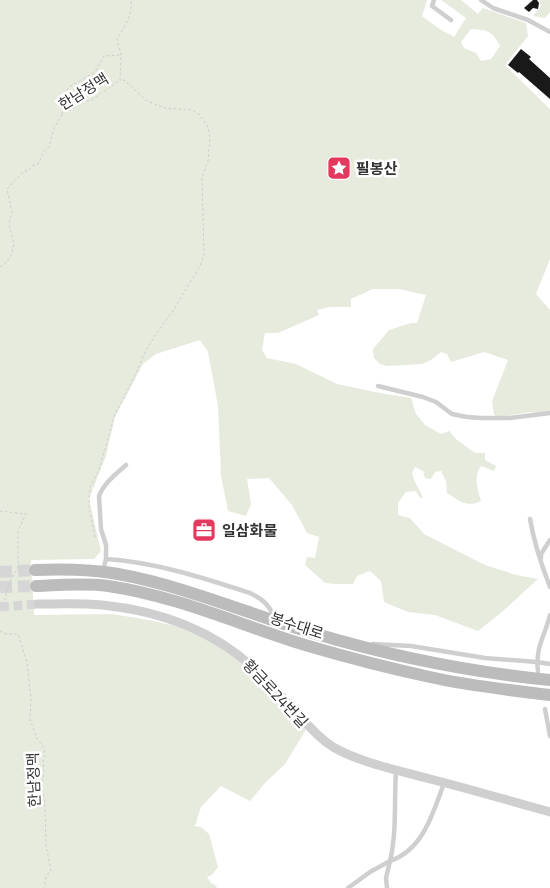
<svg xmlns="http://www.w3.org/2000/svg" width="550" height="888" viewBox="0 0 550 888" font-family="'Exo 2','Noto Sans KR',sans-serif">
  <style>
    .green { fill: #e7ebde; fill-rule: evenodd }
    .building { fill: #191919 }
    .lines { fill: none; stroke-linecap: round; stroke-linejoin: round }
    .minor-tunnel { stroke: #d6d6d6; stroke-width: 9; stroke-dasharray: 9 4.5; stroke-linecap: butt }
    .secondary-tunnel { stroke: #d6d6d6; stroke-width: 12; stroke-dasharray: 12 6; stroke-linecap: butt }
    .path { stroke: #ccc; stroke-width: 1; stroke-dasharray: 2.5 2.5; stroke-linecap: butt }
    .service { stroke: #cfcfcf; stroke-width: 4.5 }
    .minor { stroke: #cfcfcf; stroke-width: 9 }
    .secondary { stroke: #bcbcbc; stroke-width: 12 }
    .labels { text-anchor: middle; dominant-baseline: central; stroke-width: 5; stroke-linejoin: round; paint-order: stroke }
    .street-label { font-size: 15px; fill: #323232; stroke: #fff }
    .poi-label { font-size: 15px; font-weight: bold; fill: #323232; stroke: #fff; text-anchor: start }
  </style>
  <rect width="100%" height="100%" fill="#fff"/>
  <g class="green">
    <path d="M0 0H427L422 16 438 28 454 37 466 18 441 0H461L478 14 483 8 526 23 528 36 505 65 550 109V259L536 294 550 310V414L530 412 500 417 494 415 492 401 508 360 484 352 451 362 447 354 441 352 431 360 422 364 387 366 380 364 374 358 373 349 389 330 411 323H417L426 295 399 289H373L351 299V307H330L317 310 319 315 278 333H265L262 350 267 358 296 364 337 384 385 394 411 398 416 414 425 425 441 434 449 431 456 439 475 453H485V460L496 466 494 471 481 466C473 475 478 491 481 501 467 508 459 501 447 493L446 481 441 471 435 472 431 479 425 478 423 471 415 467 412 473 415 482 423 497 422 498H420L416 491 406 492 398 503V515L410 518 424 534 485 565 516 575 538 579 502 612 478 631 435 615 408 612 384 602 381 581 370 571 357 576 353 584H336L325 583 305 565 307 557 315 558 319 537 307 533 292 505 269 478 247 479 251 504 246 516 228 511 221 476 218 406 208 352 200 340 156 354 143 364 115 417 106 456 89 499 101 551 94 559 31 560 34 615 112 614 149 620 176 626 207 639 238 659 263 682 307 728 285 764 265 783 250 801 221 786 201 807 195 826 201 827 209 834 218 867 212 875 207 877 211 883 217 886 216 888H0ZM471 29C487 30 493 31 500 46L491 59 481 61 476 53 464 48 461 42Z"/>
    <polygon points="539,0 550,0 550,12 545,18 533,16 541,6"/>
  </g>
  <g class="building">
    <polygon points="533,0 537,0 539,3 538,9 533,8 529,12 524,8"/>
    <polygon points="521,49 531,57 529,59 550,78 550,99 519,72 518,73 508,65"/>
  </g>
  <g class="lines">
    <polyline class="minor-tunnel" points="0,607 38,604"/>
    <g class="secondary-tunnel">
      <polyline points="0,572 35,570"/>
      <polyline points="0,587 36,586"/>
    </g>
    <g class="path">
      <polyline points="62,114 62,100 69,87 95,72 104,56 120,55"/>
      <path d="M0 267 7 262 11 255 14 244 9 224 12 212 7 189 24 171H28L32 166 39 163 43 152 49 147 54 128 62 115 85 101 92 100 120 80 121 55 117 39C125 26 133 15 131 0"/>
      <polyline points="0,511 26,514 18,531 18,568 9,583 5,599 0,606"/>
      <polyline points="95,537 89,507 90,487 99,470 114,417 137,371 145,352 154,337 175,308 177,304 200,266 204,254 202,178 208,161 210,138 208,127 199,114 192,110 165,108 147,101 124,80 120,80"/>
      <polyline points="0,631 6,634 18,634 27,662 31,699 30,719 37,739 44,748 45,756 43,761 44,770 42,785 45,805 46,846 51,870 46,877 44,888"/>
    </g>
    <g class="service">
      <polyline points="434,0 432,6 451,20"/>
      <polyline points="481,0 493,8 528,20 550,32"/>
      <polyline points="378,386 423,397 436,402 452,414 467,417 481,418 510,418 550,413"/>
      <path d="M530 519C534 542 541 564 550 587"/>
      <polyline points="541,558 541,554 550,540"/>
      <path d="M106 559V545L101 529 99 496C104 483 116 474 126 465"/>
      <path d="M103 571 106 559C155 562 204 578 250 593 264 600 268 604 275 618"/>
      <polyline points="373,644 411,646 485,658 537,662 550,664"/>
      <path d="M538 671C535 647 545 636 550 615"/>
      <polyline points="545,709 550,736"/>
      <path d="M348 888 370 872 390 861C397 832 394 800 396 770"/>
      <path d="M387 888 386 878 390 861C423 850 433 813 444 783"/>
    </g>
    <path class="minor" d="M38 604C59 604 81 603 102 605 161 611 218 632 261 675 275 688 287 702 300 716 310 728 319 738 333 747 361 763 398 770 430 779 470 789 510 801 550 812"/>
    <g class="secondary">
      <path d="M35 570C62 569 90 569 118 574 185 586 248 614 313 633 390 656 470 672 550 680"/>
      <path d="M36 586C60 585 85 583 108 586 177 596 240 625 305 645 346 657 388 668 430 677 469 686 510 690 550 695"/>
    </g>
  </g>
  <defs>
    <g id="sight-square" transform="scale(1.25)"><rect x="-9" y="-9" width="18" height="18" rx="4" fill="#e4395f" stroke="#fff"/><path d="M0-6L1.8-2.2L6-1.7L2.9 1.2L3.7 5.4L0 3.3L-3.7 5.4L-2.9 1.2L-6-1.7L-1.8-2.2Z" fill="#fff"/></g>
    <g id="office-square" transform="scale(1.25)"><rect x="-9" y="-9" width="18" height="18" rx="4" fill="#e4395f" stroke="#fff"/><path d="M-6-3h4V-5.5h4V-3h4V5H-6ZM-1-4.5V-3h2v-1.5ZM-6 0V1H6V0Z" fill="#fff"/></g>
  </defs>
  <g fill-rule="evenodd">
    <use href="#sight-square" x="339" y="168"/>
    <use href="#office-square" x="204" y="530"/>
  </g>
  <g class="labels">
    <g class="street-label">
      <text transform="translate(83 91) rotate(-32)">한남정맥</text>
      <text transform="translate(297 625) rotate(18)">봉수대로</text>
      <text transform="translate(276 693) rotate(47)">황금로24번길</text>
      <text transform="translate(33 780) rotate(-92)">한남정맥</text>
    </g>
    <g class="poi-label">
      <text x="356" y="168">필봉산</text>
      <text x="222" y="530">일삼화물</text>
    </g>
  </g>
</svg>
